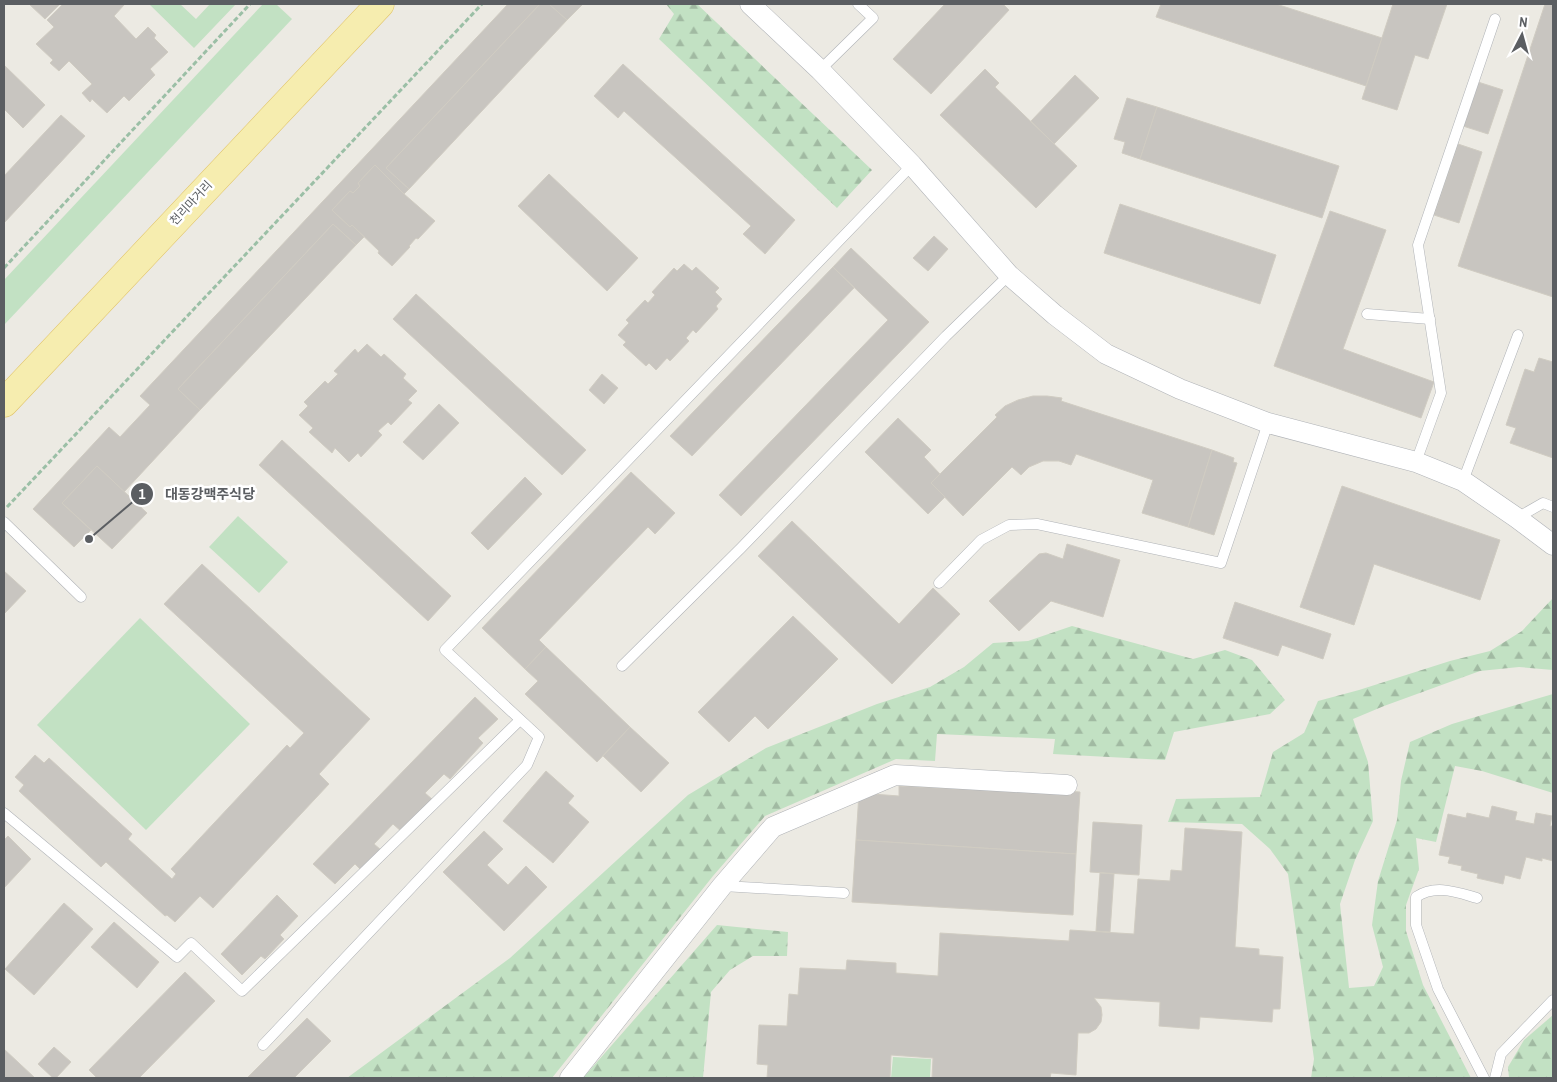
<svg xmlns="http://www.w3.org/2000/svg" width="1557" height="1082" viewBox="0 0 1557 1082" font-family="'Archivo Narrow','Noto Sans KR',sans-serif">
  <style>
    .green { fill: #c2e1c3 }
    .forest { fill: url(#forest-firs) }
    .building { fill: #c8c5c0; stroke: #d0ccc2 }
    .lines { fill: none; stroke-linecap: round; stroke-linejoin: round }
    .service-casing { stroke: #b0b3b7; stroke-width: 11 }
    .minor-casing { stroke: #b0b3b7; stroke-width: 21 }
    .primary-casing { stroke: #e1c367; stroke-width: 29 }
    .path { stroke: #9bbfa6; stroke-width: 3; stroke-dasharray: 5 2.5; stroke-linecap: butt }
    .service { stroke: #fff; stroke-width: 10 }
    .minor { stroke: #fff; stroke-width: 20 }
    .primary { stroke: #f6edaf; stroke-width: 28 }
    .labels { text-anchor: middle; dominant-baseline: central; stroke-width: 5; stroke-linejoin: round; paint-order: stroke }
    .street-label { font-size: 12px; fill: #5b5e62; stroke: #fff }
    .leader { fill: none; stroke: #5b5e62; stroke-width: 2 }
    .callout-dot { fill: #5b5e62; stroke: #fff; stroke-width: 2 }
    .mark-label { font-size: 15px; text-anchor: middle; font-weight: bold; fill: #fff }
    .callout-label { font-size: 14px; text-anchor: middle; font-weight: bold; fill: #5b5e62; stroke: #fff; stroke-width: 5; stroke-linejoin: round; paint-order: stroke }
  </style>
  <defs>
    <pattern id="forest-firs" width="22" height="20" patternUnits="userSpaceOnUse" patternTransform="scale(1.25)"><rect width="22" height="20" fill="#c2e1c3"/><path d="M5 1l3.5 6h-7zM16 11l3.5 6h-7z" fill="#a1baa2"/></pattern>
  </defs>
  <rect width="100%" height="100%" fill="#eceae3"/>
  <g class="green">
    <polygon points="149,4 180,4 196,19 210,4 236,4 194,48"/>
    <polygon points="263,4 276,4 292,19 4,325 4,280"/>
    <polygon points="238,516 288,562 259,593 209,547"/>
    <polygon points="140,618 250,724 146,830 37,725"/>
    <polygon points="893,1057 931,1059 930,1078 891,1078"/>
  </g>
  <g class="forest">
    <polygon points="666,4 697,4 872,170 837,208 659,39 674,14"/>
    <polygon points="1553,598 1553,670 1519,667 1480,671 1384,706 1353,719 1368,762 1373,821 1355,860 1340,904 1349,988 1374,986 1383,967 1372,925 1378,881 1397,820 1401,781 1410,742 1452,724 1553,694 1553,793 1482,771 1455,766 1436,842 1416,838 1419,869 1406,905 1406,931 1423,985 1471,1078 1311,1078 1314,1059 1288,874 1270,849 1242,824 1168,822 1176,799 1260,797 1273,752 1304,733 1318,701 1359,690 1450,661 1490,651 1522,631"/>
    <polygon points="1072,626 1193,659 1225,650 1252,660 1285,700 1270,714 1174,732 1165,760 1053,754 1055,739 937,734 935,761 896,759 765,816 713,876 552,1078 347,1078 510,958 688,795 766,748 877,704 930,687 964,667 993,643 1028,641"/>
    <polygon points="717,925 788,932 787,956 753,956 730,970 711,992 703,1078 583,1078"/>
    <polygon points="1553,1015 1553,1078 1509,1078 1508,1067 1524,1040"/>
  </g>
  <g class="building">
    <polygon points="29,4 60,4 45,19"/>
    <polygon points="63,4 123,4 124,5 114,16 136,39 148,27 156,35 154,38 168,52 150,69 155,75 129,101 124,96 107,113 92,99 90,102 82,93 92,84 69,61 59,71 50,63 53,60 36,44 54,27 47,20"/>
    <polygon points="508,4 540,4 386,168 409,189 404,194 375,165 358,183 360,186 353,193 350,191 332,210 350,227 352,225 364,237 356,245 333,224 178,389 200,410 124,492 97,466 62,503 91,530 74,547 33,509 109,427 120,437 150,405 140,396"/>
    <polygon points="540,4 549,4 567,20 409,189 386,168"/>
    <polygon points="549,4 583,4 567,20"/>
    <polygon points="945,4 1003,4 1009,10 931,94 893,59"/>
    <polygon points="1161,4 1276,4 1382,38 1366,86 1156,17"/>
    <polygon points="1393,4 1447,4 1428,59 1415,55 1397,110 1362,99"/>
    <polygon points="1545,4 1553,4 1553,297 1458,266"/>
    <polygon points="623,64 795,220 765,254 743,234 751,226 624,111 618,118 594,96"/>
    <polygon points="4,65 45,105 23,128 4,109"/>
    <polygon points="985,69 999,83 995,87 1077,166 1036,208 940,115"/>
    <polygon points="1075,75 1099,98 1054,144 1031,121"/>
    <polygon points="1478,82 1503,90 1488,134 1463,126"/>
    <polygon points="1127,98 1157,107 1140,159 1122,153 1125,142 1114,139"/>
    <polygon points="1157,107 1339,166 1322,218 1140,159"/>
    <polygon points="61,115 85,136 4,223 4,176"/>
    <polygon points="1458,144 1482,152 1459,223 1434,215"/>
    <polygon points="375,165 404,194 435,221 418,239 416,238 409,246 410,247 392,266 378,253 379,251 352,225 350,227 332,210 350,191 353,193 360,186 358,183"/>
    <polygon points="549,174 638,258 607,291 518,206"/>
    <polygon points="1120,204 1276,255 1260,304 1104,253"/>
    <polygon points="1330,211 1386,230 1343,349 1434,382 1421,418 1274,366"/>
    <polygon points="333,224 356,245 200,410 178,389"/>
    <polygon points="934,236 948,249 928,271 913,258"/>
    <polygon points="851,248 929,322 741,516 719,495 888,320 833,267"/>
    <polygon points="684,264 692,271 696,267 719,288 715,292 722,299 716,306 718,309 696,333 693,330 686,338 689,341 670,361 667,358 656,370 649,363 646,366 623,345 626,342 618,335 629,323 626,320 645,300 648,303 655,295 652,292 674,268 677,271"/>
    <polygon points="833,267 854,288 692,456 670,436"/>
    <polygon points="416,294 586,450 562,475 393,319"/>
    <polygon points="367,344 381,357 384,354 406,374 403,378 417,391 408,400 412,403 391,425 388,422 378,431 382,435 361,457 358,453 349,462 335,448 332,453 309,432 313,428 299,415 308,406 304,402 325,381 328,384 338,374 334,371 355,349 358,353"/>
    <polygon points="1539,358 1553,362 1553,458 1510,443 1516,428 1506,425 1525,369 1534,372"/>
    <polygon points="602,374 618,388 604,404 589,390"/>
    <polygon points="1033,396 1047,396 1062,398 1061,401 1212,450 1188,527 1142,513 1153,480 1076,454 1071,465 1059,461 1043,461 1029,467 1021,475 1012,467 963,516 931,483 997,417 995,415 1005,406 1018,400"/>
    <polygon points="439,404 459,423 423,460 403,442"/>
    <polygon points="898,418 931,450 924,457 940,474 931,483 945,497 928,514 865,452"/>
    <polygon points="282,440 451,596 428,621 259,465"/>
    <polygon points="1212,450 1234,458 1233,462 1237,463 1214,535 1188,527"/>
    <polygon points="97,466 147,513 112,549 62,503"/>
    <polygon points="631,472 675,513 655,534 648,527 539,640 546,647 525,669 482,628"/>
    <polygon points="525,477 542,494 488,550 471,533"/>
    <polygon points="1342,486 1500,540 1480,600 1374,564 1354,625 1300,607"/>
    <polygon points="792,521 899,624 933,588 960,614 892,684 758,556"/>
    <polygon points="1067,544 1120,560 1103,617 1051,601 1019,631 989,601 1039,554 1046,553 1063,559"/>
    <polygon points="202,564 370,719 319,774 329,784 213,908 200,896 175,922 167,915 165,916 106,862 101,867 19,791 24,785 15,777 35,755 44,763 49,758 132,834 128,839 172,879 176,874 171,869 287,745 290,748 304,733 164,604"/>
    <polygon points="4,571 26,591 4,614"/>
    <polygon points="1235,602 1331,634 1323,659 1282,645 1278,656 1223,638"/>
    <polygon points="793,616 838,659 768,729 755,716 729,742 698,712"/>
    <polygon points="546,647 630,727 597,762 525,694 538,681 525,669"/>
    <polygon points="475,697 498,719 478,738 483,743 450,779 444,774 425,793 433,800 402,832 393,824 374,844 381,850 361,870 355,864 335,884 313,864"/>
    <polygon points="630,727 669,763 641,792 603,756"/>
    <polygon points="546,771 574,796 568,803 589,822 553,863 503,821"/>
    <polygon points="959,785 1080,792 1076,854 856,840 859,793 899,796 899,786 959,789"/>
    <polygon points="1492,806 1517,812 1515,820 1534,824 1536,813 1552,816 1550,826 1553,826 1553,861 1542,858 1542,861 1526,857 1520,879 1505,875 1503,884 1477,878 1478,874 1461,870 1462,866 1448,863 1450,857 1439,855 1448,814 1466,818 1467,813 1489,818"/>
    <polygon points="1093,822 1142,825 1139,875 1090,872"/>
    <polygon points="1185,828 1242,832 1235,947 1259,949 1259,955 1283,957 1280,1009 1273,1009 1272,1022 1200,1017 1199,1029 1159,1026 1160,1002 1094,998 1101,1007 1102,1015 1101,1022 1096,1029 1089,1033 1078,1033 1076,1075 1051,1073 1050,1078 932,1078 933,1058 891,1055 890,1078 767,1078 768,1065 757,1064 759,1025 787,1026 789,994 798,995 800,968 846,970 847,960 896,963 896,973 938,976 940,933 1069,941 1070,930 1134,934 1138,879 1170,881 1171,870 1182,871"/>
    <polygon points="484,831 503,849 487,865 508,885 526,866 547,887 504,931 443,872"/>
    <polygon points="8,836 31,859 4,888 4,840"/>
    <polygon points="856,840 1076,854 1073,915 852,902"/>
    <polygon points="1100,873 1114,874 1110,932 1096,931"/>
    <polygon points="277,895 298,916 280,935 284,939 265,959 261,956 242,975 221,954"/>
    <polygon points="64,903 93,929 34,995 5,969"/>
    <polygon points="114,922 159,962 137,988 91,947"/>
    <polygon points="185,972 215,1001 139,1078 97,1078 89,1070"/>
    <polygon points="307,1018 331,1041 294,1078 247,1078"/>
    <polygon points="54,1047 71,1062 56,1078 53,1078 38,1064"/>
    <polygon points="4,1049 35,1078 4,1078"/>
  </g>
  <g class="lines">
    <g class="service-casing">
      <g id="service">
        <polyline points="820,70 873,18 858,4"/>
        <polyline points="1367,314 1430,319"/>
        <polyline points="1416,462 1441,393 1418,245 1495,19"/>
        <polyline points="1463,481 1518,335"/>
        <polyline points="1517,518 1543,503 1553,507"/>
        <polyline points="4,522 81,597"/>
        <polyline points="939,583 981,540 1009,525 1037,524 1221,563 1268,423"/>
        <polyline points="622,666 741,548 946,336 1009,275"/>
        <polyline points="4,813 177,957 191,943 242,991 520,720"/>
        <polyline points="723,886 844,893"/>
        <path d="M1477 898C1456 892 1435 884 1416 897V925L1438 989 1484 1078"/>
        <polyline points="263,1045 527,765 539,737 445,650 912,165"/>
        <polyline points="1495,1078 1501,1054 1553,1000"/>
      </g>
    </g>
    <g class="minor-casing">
      <g id="minor">
        <polyline points="750,4 820,70 912,165 1009,275 1055,315 1106,354 1180,389 1268,423 1416,462 1463,481 1517,518 1553,545"/>
        <polyline points="570,1078 722,886 773,827 895,775 1067,785"/>
      </g>
    </g>
    <g class="primary-casing">
      <polyline id="primary" points="4,403 380,4"/>
    </g>
    <g class="path">
      <polyline points="4,268 250,4"/>
      <polyline points="7,507 482,4"/>
    </g>
    <use href="#service" class="service"/>
    <use href="#minor" class="minor"/>
    <use href="#primary" class="primary"/>
  </g>
  <g class="labels">
    <g class="street-label">
      <text transform="translate(191 203) rotate(-47)">천리마거리</text>
    </g>
  </g>
  <path class="leader" d="M89 539L142 494"/>
  <g class="callout-dot">
    <circle cx="89" cy="539" r="5"/>
    <circle cx="142" cy="494" r="12"/>
  </g>
  <g class="mark-label">
    <text x="142" y="499">1</text>
  </g>
  <g class="callout-label">
    <text x="210" y="499">대동강맥주식당</text>
  </g>
  <rect width="1557" height="1082" fill="none" stroke="#5b5e62" stroke-width="10"/>
  <g transform="translate(1522 35) rotate(6)" stroke="#ffffff" stroke-width="4" paint-order="stroke">
  <path d="M0-4L9 19L0 12L-9 19Z" fill="#5b5e62"/>
  <text y="-8" font-size="14" font-weight="bold" text-anchor="middle" fill="#5b5e62">N</text>
  </g>
</svg>
